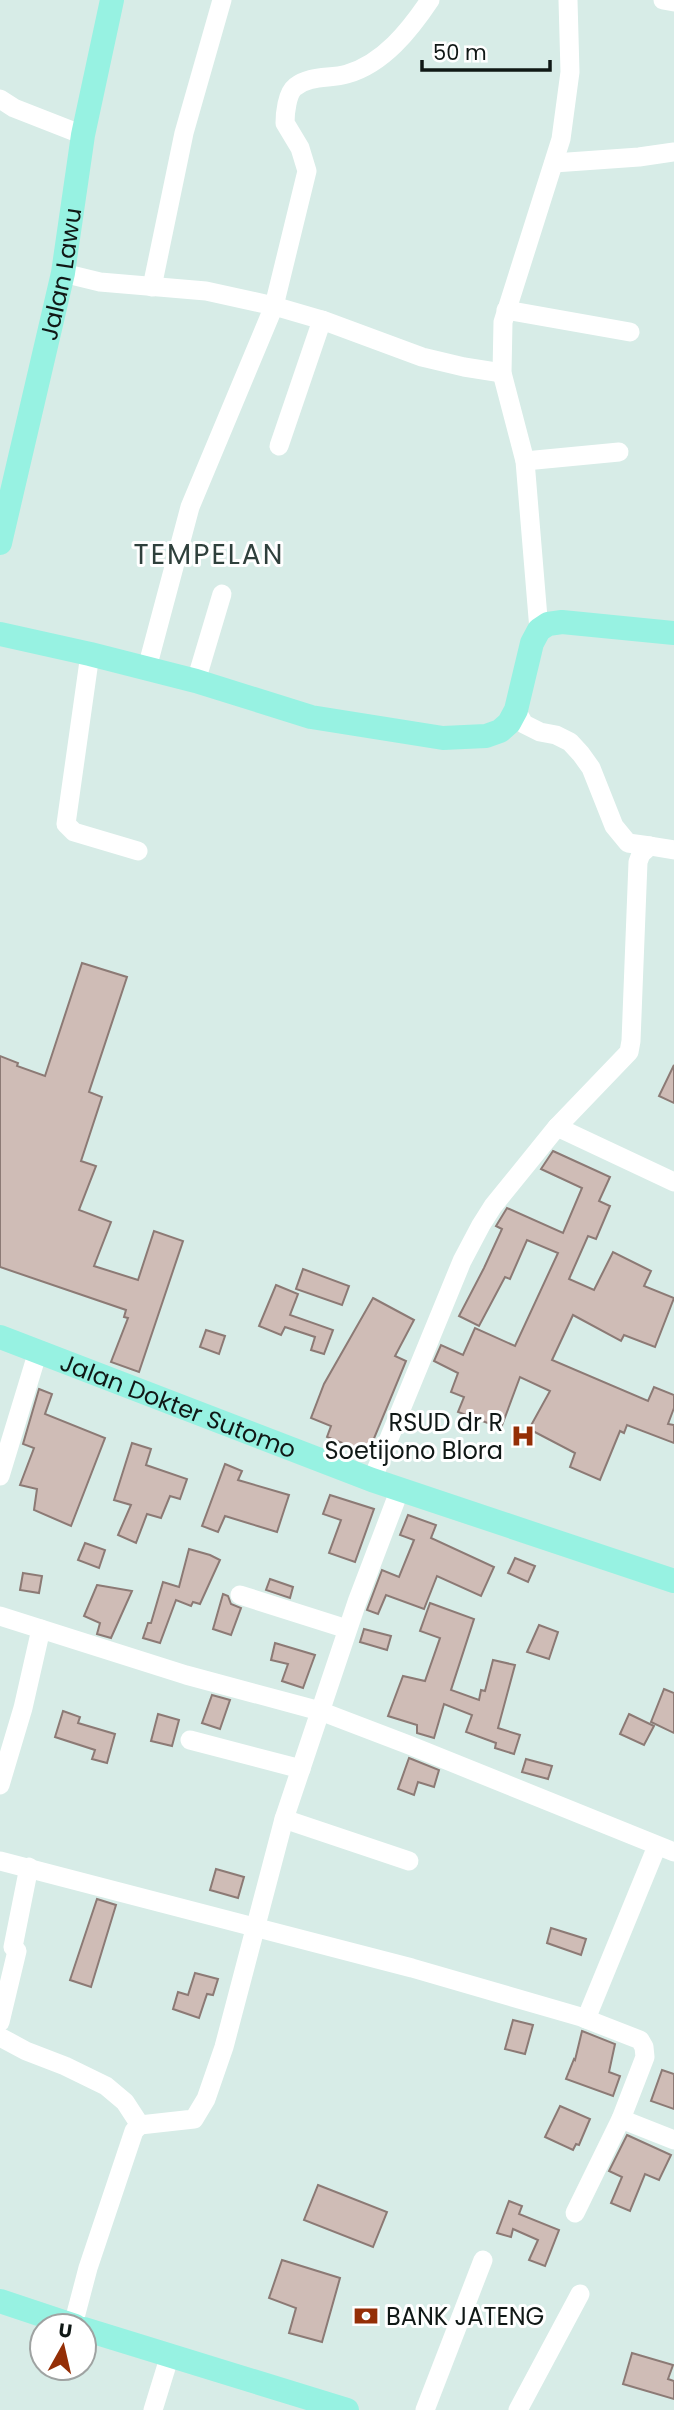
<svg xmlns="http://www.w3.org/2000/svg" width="674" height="2410" viewBox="0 0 674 2410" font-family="Poppins,sans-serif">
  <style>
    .building { fill: #cfbcb6; stroke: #8c7a75; stroke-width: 2 }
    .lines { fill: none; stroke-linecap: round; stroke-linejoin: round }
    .minor { stroke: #fff; stroke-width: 19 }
    .major { stroke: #97f2e2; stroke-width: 24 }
    .labels { text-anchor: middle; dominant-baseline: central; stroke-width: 6; stroke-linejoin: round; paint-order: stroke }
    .street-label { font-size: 24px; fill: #101816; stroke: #fff }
    .poi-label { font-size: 24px; fill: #101816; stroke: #fff; text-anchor: end }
    .quarter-label { font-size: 28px; letter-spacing: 2px; fill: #2f403c; stroke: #fff }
  </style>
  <rect width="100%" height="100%" fill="#d7ece7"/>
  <g class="building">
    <polygon points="82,963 127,977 89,1092 102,1097 81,1161 96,1166 79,1210 111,1222 94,1266 138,1280 154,1231 183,1241 139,1372 111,1362 128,1318 124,1317 126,1310 0,1267 0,1056 18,1063 17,1066 45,1076"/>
    <polygon points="674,1065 674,1103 659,1096"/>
    <polygon points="553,1151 610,1177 599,1201 610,1206 596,1239 588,1236 569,1279 594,1290 613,1252 651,1271 644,1286 674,1298 655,1347 624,1335 621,1341 573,1315 552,1360 648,1401 654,1387 674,1395 674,1408 668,1424 674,1425 674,1443 627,1425 624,1433 620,1431 600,1480 570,1467 575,1453 529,1429 550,1391 520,1377 501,1428 458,1412 464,1397 451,1392 458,1373 434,1361 441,1345 463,1355 475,1328 515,1346 558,1253 527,1240 510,1279 505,1277 479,1326 459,1316 484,1268 502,1229 496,1226 507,1208 563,1233 582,1188 541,1169"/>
    <polygon points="303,1269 349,1286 342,1305 296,1289"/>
    <polygon points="276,1285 298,1294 290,1315 333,1330 324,1354 311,1350 315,1337 285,1327 281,1335 259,1326"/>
    <polygon points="373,1298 414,1320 395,1356 406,1361 368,1453 327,1437 331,1426 311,1418 324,1384"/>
    <polygon points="206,1330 225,1336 219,1354 200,1347"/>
    <polygon points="39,1389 52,1394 45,1414 105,1438 71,1526 34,1510 37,1489 20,1485 34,1448 23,1444"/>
    <polygon points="132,1443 151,1449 146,1465 187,1479 180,1499 170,1496 161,1518 147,1514 136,1543 118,1535 131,1505 114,1500"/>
    <polygon points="225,1464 242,1471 238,1480 289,1495 277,1532 225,1516 218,1532 202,1526"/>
    <polygon points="330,1495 374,1509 355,1562 329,1553 341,1520 323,1514"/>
    <polygon points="408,1515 436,1525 431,1538 494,1567 481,1596 437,1576 424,1609 386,1595 378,1614 367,1610 382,1570 399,1577 414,1540 400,1535"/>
    <polygon points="85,1543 105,1550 99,1568 78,1560"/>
    <polygon points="189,1549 210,1555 220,1560 200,1604 193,1602 191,1606 176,1600 160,1643 143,1638 148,1623 151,1623 163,1582 179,1587"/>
    <polygon points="515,1558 535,1566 528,1582 508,1573"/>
    <polygon points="23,1573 42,1576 39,1593 20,1590"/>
    <polygon points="270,1579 293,1587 290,1598 266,1590"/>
    <polygon points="97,1585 132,1591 111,1638 97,1634 100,1623 84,1616"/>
    <polygon points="223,1594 228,1596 231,1604 241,1608 231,1635 213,1629"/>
    <polygon points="430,1603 474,1619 451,1690 479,1700 481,1690 485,1691 493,1660 515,1665 498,1728 520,1735 514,1754 495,1748 496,1743 466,1732 472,1715 444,1704 434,1738 417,1733 417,1725 388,1716 403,1676 425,1681 440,1638 420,1631"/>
    <polygon points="539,1625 558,1632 549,1659 527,1652"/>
    <polygon points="364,1629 391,1636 387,1650 360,1642"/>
    <polygon points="275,1643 315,1655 303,1688 282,1681 288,1664 271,1660"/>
    <polygon points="664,1689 674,1693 674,1733 651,1722"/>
    <polygon points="212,1695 230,1700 220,1729 202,1723"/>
    <polygon points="63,1711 80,1717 78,1723 115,1734 107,1763 92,1759 95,1750 55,1737"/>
    <polygon points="158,1714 179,1720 172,1746 151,1741"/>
    <polygon points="629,1714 654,1726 644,1745 620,1734"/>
    <polygon points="409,1758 439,1770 434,1787 418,1782 414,1795 398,1789"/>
    <polygon points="526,1759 552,1766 548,1779 522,1772"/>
    <polygon points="216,1869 244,1877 238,1898 210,1890"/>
    <polygon points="97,1899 116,1905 91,1987 70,1980"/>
    <polygon points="551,1928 586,1939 581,1955 547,1943"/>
    <polygon points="195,1973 218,1979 213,1995 207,1994 199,2018 173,2009 178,1992 188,1995"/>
    <polygon points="513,2020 533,2025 525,2054 505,2049"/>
    <polygon points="582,2031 615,2044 609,2072 620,2076 613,2096 566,2079 574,2059 575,2060"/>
    <polygon points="662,2070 674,2074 674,2109 651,2101"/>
    <polygon points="560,2106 590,2119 579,2145 576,2144 573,2150 545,2137"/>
    <polygon points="627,2135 671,2155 659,2180 645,2174 630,2211 611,2203 622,2177 609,2171"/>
    <polygon points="318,2185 387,2212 373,2247 304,2220"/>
    <polygon points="509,2201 522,2206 519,2214 559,2230 545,2266 529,2260 538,2240 513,2229 511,2237 497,2233"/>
    <polygon points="282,2260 340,2278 322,2342 289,2333 296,2308 269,2298"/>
    <polygon points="632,2353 673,2365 668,2379 674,2381 674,2399 623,2384"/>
  </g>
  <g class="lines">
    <g class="minor">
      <polyline points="663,0 674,2"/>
      <polyline points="0,99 14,108 83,135"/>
      <polyline points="554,163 639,157 674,152"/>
      <polyline points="63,273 100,282 206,291 274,306 322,320 422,357 464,367 502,373"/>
      <polyline points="152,287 184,133 222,0"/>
      <polyline points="506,310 630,332"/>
      <polyline points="279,446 322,320"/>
      <polyline points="525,461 619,452"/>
      <polyline points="539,630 525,461 502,373 503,322 561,139 570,72 568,0"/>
      <polyline points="90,654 66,824 74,832 138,851"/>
      <path d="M147 668 190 507 274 306 307 171 300 148 285 123C285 114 287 93 295 87 310 75 330 79 347 74 383 64 410 30 430 0"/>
      <polyline points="196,681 222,594"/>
      <polyline points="516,710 524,724 540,732 556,735 570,742 581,754 591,768 614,826 628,843 650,846"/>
      <polyline points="557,1127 674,1182"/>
      <polyline points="0,1476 38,1351"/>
      <polyline points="372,1480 462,1261 481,1225 493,1206 557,1127 629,1052 631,1041 638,862 641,854 650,846 674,850"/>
      <polyline points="240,1595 347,1629"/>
      <polyline points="0,1616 186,1675 320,1711 409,1745 674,1852"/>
      <polyline points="190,1740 301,1769"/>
      <polyline points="0,1785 23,1708 41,1629"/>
      <polyline points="284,1819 409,1861"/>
      <polyline points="0,1861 412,1968 581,2017 640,2040 644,2047 645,2057 621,2119 674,2140"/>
      <polyline points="586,2019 657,1846"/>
      <polyline points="0,2022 17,1951 13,1947 29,1867"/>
      <polyline points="0,2037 26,2051 65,2066 106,2086 125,2102 140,2125"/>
      <polyline points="575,2213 621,2119"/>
      <polyline points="73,2325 88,2268 134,2131 140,2125 194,2119 206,2099 224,2047 284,1819 357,1602 400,1489"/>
      <polyline points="153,2410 170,2355"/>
      <polyline points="425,2410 483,2260"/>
      <polyline points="518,2410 580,2294"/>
    </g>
    <g class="major">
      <path id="s1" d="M0 543 63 273 83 135 112 0"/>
      <polyline points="0,634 90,654 196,681 311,717 443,738 486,736 500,731 509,723 516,710 532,643 539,630 548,624 562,622 674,633"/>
      <path id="s2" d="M0 1337 372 1480 674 1581"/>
      <polyline points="0,2301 75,2326"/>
      <polyline points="84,2329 347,2410"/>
    </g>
  </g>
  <defs>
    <g id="hospital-bare" transform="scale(1.89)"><path d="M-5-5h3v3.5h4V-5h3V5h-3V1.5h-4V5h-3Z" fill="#942e06" stroke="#fff" stroke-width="2.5" paint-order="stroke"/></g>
    <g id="bank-bare" transform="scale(1.89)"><path d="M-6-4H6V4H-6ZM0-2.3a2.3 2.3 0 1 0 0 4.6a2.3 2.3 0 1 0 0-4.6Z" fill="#942e06" stroke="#fff" stroke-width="2.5" paint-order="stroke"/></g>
  </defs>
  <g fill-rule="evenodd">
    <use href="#hospital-bare" x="523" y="1436"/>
    <use href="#bank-bare" x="366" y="2316"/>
  </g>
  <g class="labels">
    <g class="street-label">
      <text stroke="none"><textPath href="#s1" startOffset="276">Jalan Lawu</textPath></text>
      <text stroke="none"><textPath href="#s2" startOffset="191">Jalan Dokter Sutomo</textPath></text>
    </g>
    <g class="poi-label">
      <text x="503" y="1422">RSUD dr R<tspan x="503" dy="28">Soetijono Blora</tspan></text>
      <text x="386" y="2316" text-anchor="start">BANK JATENG</text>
    </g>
    <g class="quarter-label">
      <text x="209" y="554">TEMPELAN</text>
    </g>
  </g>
  <g transform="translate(63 2347) rotate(8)"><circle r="33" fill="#ffffff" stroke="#9fa3a2" stroke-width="2"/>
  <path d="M0-5L12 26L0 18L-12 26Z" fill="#942e06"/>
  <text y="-10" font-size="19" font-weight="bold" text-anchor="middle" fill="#101816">U</text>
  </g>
  <path d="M422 60v10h128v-10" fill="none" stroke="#101816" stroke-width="3.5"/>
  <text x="433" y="60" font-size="21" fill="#101816" stroke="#ffffff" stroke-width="5" paint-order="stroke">50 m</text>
</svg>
